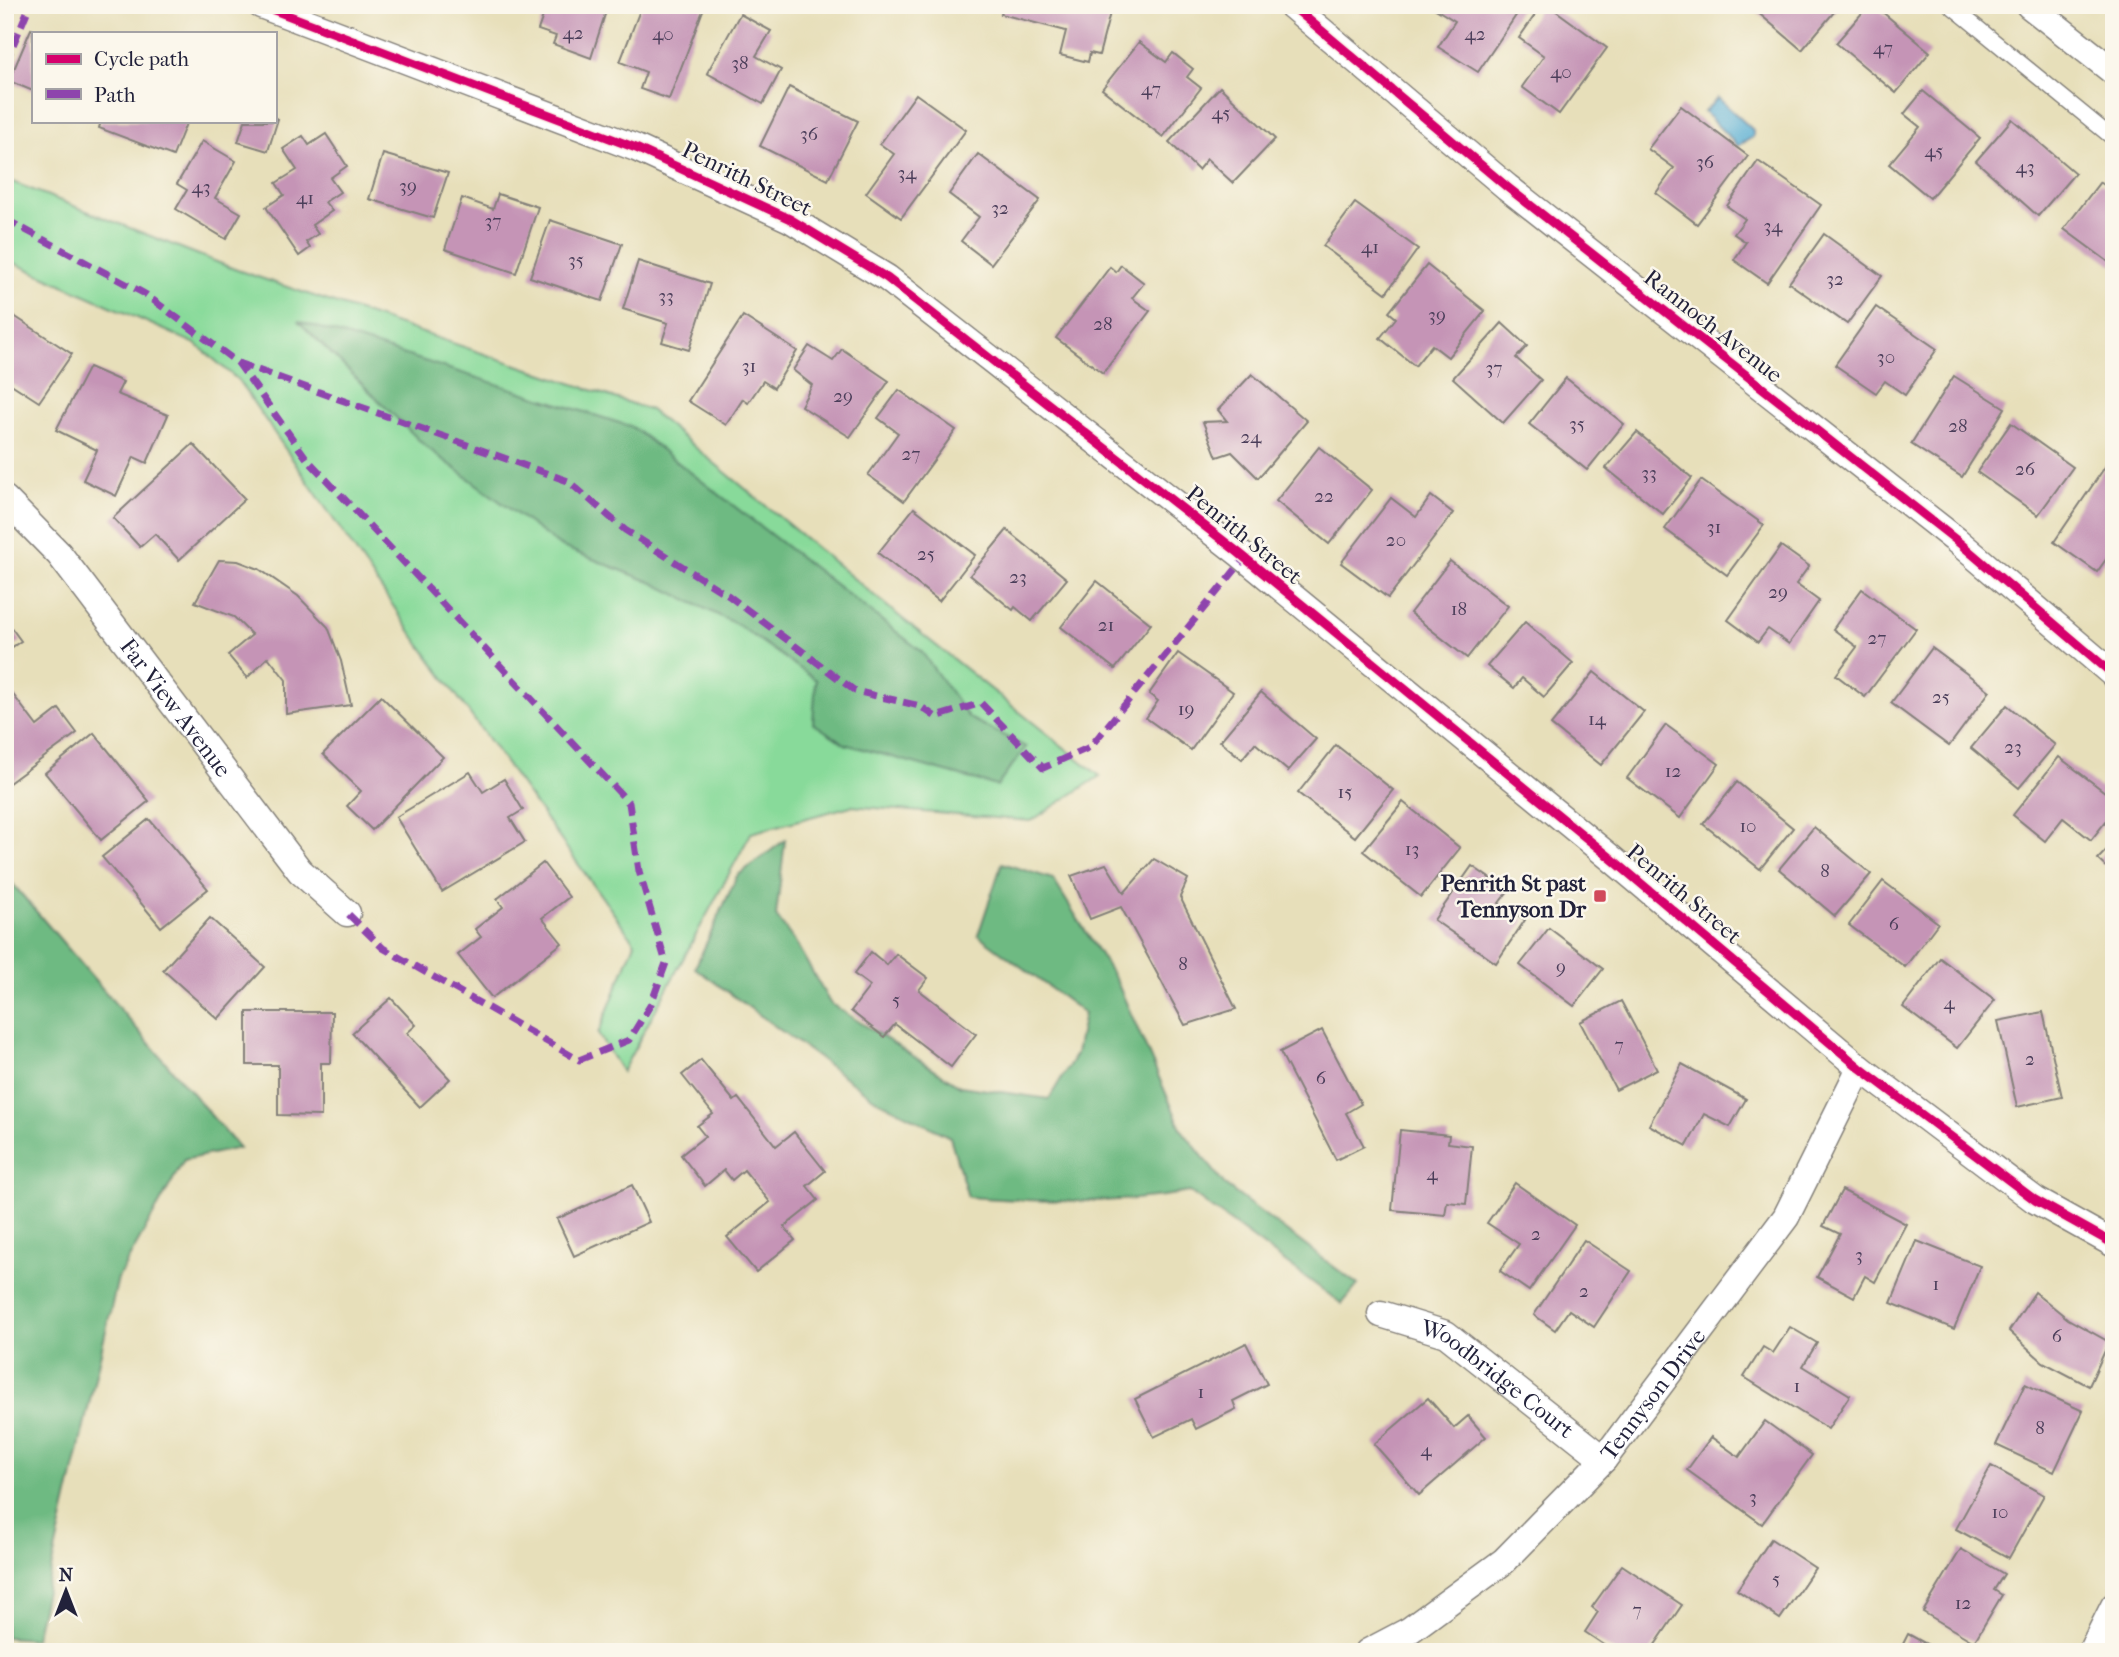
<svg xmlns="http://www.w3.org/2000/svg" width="2119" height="1657" viewBox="0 0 2119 1657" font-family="'IM FELL French Canon',serif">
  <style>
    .green { fill: #88da9a; stroke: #557e6a; stroke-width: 2 }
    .forest { fill: #6eba82; stroke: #486e5e; stroke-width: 2 }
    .water { fill: #57add3; stroke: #3c6887; stroke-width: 2 }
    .building { fill: #c594b6 }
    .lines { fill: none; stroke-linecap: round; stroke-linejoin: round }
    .service-casing { stroke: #84807a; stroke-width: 17 }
    .minor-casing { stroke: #84807a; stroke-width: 29 }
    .service { stroke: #fff; stroke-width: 14 }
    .minor { stroke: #fff; stroke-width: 26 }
    .quiet { stroke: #8e44ad; stroke-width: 7; stroke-dasharray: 14 7; stroke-linecap: butt }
    .cycleway-casing { stroke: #fbf7ec; stroke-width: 13 }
    .cycleway { stroke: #d6006c; stroke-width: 9 }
    .poi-dot { fill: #d1495b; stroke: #fbf7ec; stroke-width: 2.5 }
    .labels { text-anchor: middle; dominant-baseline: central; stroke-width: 5; stroke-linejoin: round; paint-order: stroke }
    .number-label { font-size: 19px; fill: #4b3e5a }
    .street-label { font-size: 23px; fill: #22223b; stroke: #fbf7ec }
    .poi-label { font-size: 23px; font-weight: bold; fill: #22223b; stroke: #fbf7ec; text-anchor: end }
  </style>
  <rect width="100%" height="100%" fill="#fbf7ec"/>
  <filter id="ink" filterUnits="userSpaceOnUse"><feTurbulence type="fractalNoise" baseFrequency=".0143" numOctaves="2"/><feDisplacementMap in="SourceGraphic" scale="14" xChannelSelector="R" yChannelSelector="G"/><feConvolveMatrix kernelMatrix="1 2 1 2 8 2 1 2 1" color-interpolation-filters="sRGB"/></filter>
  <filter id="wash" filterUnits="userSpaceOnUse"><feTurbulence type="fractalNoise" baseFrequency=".00686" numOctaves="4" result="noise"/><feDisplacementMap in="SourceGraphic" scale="28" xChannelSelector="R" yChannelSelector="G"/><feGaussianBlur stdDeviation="1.57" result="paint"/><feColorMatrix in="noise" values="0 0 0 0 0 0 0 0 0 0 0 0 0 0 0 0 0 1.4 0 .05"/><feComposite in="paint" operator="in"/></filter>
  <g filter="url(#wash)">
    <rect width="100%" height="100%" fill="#e7dfba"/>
    <polygon class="green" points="5,179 237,270 650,410 899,616 1100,776 1031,821 851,806 751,833 622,1072 598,1034 635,943 411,632 238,380 196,344 5,259"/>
    <g class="forest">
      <polygon points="298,321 632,427 921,651 969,718 1026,747 997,786 845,744 813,723 816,680 738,625 653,583 560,546 425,446"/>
      <path d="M785 840 776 916 797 945 830 1003 960 1086 1049 1099 1076 1054 1084 1013 978 935 1002 863 1053 879 1117 982 1182 1130 1226 1186 1358 1285 1342 1304 1190 1192C1116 1205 1042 1202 968 1197L950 1137 875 1099 695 968 737 876Z"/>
      <polygon points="5,875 239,1148 184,1160 118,1278 35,1639 5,1637"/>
    </g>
    <polygon class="water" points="1718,98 1753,130 1753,137 1738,146 1704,112"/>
    <g id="blocks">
      <g class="building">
        <polygon points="547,5 608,5 591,58 553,44 556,36 538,30"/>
        <polygon points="642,5 705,5 669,99 640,89 646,72 620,62"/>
        <polygon points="1004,5 1112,5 1099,55 1090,53 1088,62 1060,55 1066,31 1001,14"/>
        <polygon points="1436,5 1523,5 1478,72 1438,47 1455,21 1434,8"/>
        <polygon points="1542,5 1548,5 1607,48 1559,114 1522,87 1544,56 1519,38"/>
        <polygon points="1749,5 1840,5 1802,50"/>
        <polygon points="1869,5 1874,5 1930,52 1896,93 1836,43"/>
        <polygon points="740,14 771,31 756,56 781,70 763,104 707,73"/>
        <polygon points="31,29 41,33 33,33 33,91 9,81"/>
        <polygon points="1139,42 1166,62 1173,53 1193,69 1187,77 1201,88 1163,137 1102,89"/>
        <polygon points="789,87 858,121 828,180 760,146"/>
        <polygon points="1220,87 1275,139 1233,183 1207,159 1198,170 1169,142"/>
        <polygon points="1923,91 1980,138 1930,198 1889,164 1920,127 1904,114"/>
        <polygon points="916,94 966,130 901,218 866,193 894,154 880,144"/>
        <polygon points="1681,106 1748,156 1697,224 1656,193 1674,168 1648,149"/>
        <polygon points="275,118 278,119 268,151 238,142 245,121 275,121"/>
        <polygon points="2012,119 2075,173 2038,216 1976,161"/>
        <polygon points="101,121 187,121 173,156 99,128"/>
        <polygon points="326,134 347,166 330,178 340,192 325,202 332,211 312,225 318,234 306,242 310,248 299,256 266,207 284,195 276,183 297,170 283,149 303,136 309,145"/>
        <polygon points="202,141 236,161 215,198 241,213 226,239 176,209 187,190 177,184"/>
        <polygon points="383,154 448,173 433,218 369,199"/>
        <polygon points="978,154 1040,200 991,264 961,241 979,217 949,194"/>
        <polygon points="1758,161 1821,205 1767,283 1734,260 1746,242 1734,234 1745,219 1727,206"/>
        <polygon points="2100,182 2114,192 2114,266 2064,229"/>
        <polygon points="498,194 538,207 516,273 445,249 462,198 493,209"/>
        <polygon points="1355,203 1418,249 1386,293 1323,246"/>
        <polygon points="550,220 622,244 602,301 530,277"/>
        <polygon points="1824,234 1882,276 1847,324 1789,283"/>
        <polygon points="638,261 710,284 689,350 662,342 668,323 623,309"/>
        <polygon points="1121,265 1144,283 1132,298 1150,311 1103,373 1056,338 1110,267 1116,272"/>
        <polygon points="1427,265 1485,311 1448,357 1432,345 1415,366 1380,338 1396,318 1389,312"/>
        <polygon points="1876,307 1937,349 1905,395 1885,381 1876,393 1835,365"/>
        <polygon points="5,310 72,354 39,402 8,382 5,385"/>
        <polygon points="743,316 797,351 774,388 763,381 748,403 743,399 726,425 688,401"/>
        <polygon points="1502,323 1527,346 1516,358 1541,380 1503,423 1453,378"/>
        <polygon points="809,346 833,361 842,349 889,381 850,437 801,406 812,385 793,370"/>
        <polygon points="89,367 123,382 117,394 168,415 147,463 134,457 116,496 83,480 97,450 56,430"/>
        <polygon points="1252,374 1307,421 1258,478 1232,452 1217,457 1203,422 1227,421 1218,410"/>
        <polygon points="1954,376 2005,408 1962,477 1911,444"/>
        <polygon points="1566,378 1624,424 1587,470 1529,424"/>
        <polygon points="899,390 956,430 904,501 868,475 898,433 878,418"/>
        <polygon points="2011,423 2073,467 2038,515 1977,472"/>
        <polygon points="1637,432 1692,478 1663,514 1606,468"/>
        <polygon points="193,444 245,499 179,560 155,534 140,547 113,518"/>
        <polygon points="1319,447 1372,490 1329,544 1276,501"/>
        <polygon points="2109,461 2114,464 2114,548 2097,572 2054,542"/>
        <polygon points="1701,480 1764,525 1727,575 1665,529"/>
        <polygon points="1431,496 1453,513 1388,598 1341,563 1391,498 1416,517"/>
        <polygon points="914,508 975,555 939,601 878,553"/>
        <polygon points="1007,530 1067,579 1032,621 1015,607 1013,610 970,575"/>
        <polygon points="1781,546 1809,566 1796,584 1819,601 1789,644 1768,629 1758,642 1728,620"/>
        <polygon points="219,560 238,561 259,569 298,596 328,627 341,661 351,705 286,714 286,680 268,657 247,678 228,655 252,635 234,617 195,602"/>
        <polygon points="1450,561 1508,606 1467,658 1410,613"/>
        <polygon points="1097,581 1151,624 1115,669 1061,627"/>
        <polygon points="1862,589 1916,629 1865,697 1836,675 1857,647 1833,629"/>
        <polygon points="5,619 21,641 5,652"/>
        <polygon points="1525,622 1573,663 1544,697 1522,678 1514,688 1487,666"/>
        <polygon points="1932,648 1990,691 1949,746 1891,703"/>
        <polygon points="1178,653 1233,692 1191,750 1146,718 1158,701 1149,694"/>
        <polygon points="1594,672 1644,712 1601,765 1551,725"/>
        <polygon points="5,684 37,726 59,709 77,733 5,786"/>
        <polygon points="1261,692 1316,739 1288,771 1255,743 1242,759 1220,741"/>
        <polygon points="381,696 443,757 372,830 347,806 361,791 323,754"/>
        <polygon points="2007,705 2055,745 2019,788 1971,748"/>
        <polygon points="1666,725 1719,764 1680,818 1627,778"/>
        <polygon points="94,733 149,801 101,840 45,773"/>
        <polygon points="1336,745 1393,790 1355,837 1298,793"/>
        <polygon points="2059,757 2114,799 2114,811 2091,840 2063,818 2045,841 2013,815"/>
        <polygon points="470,772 483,792 504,779 523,810 510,818 525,842 442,892 396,817"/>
        <polygon points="1737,782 1793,828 1760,869 1703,824"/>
        <polygon points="1403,802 1460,848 1421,897 1363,851"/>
        <polygon points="149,819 208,889 161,927 102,857"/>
        <polygon points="1814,827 1871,874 1835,916 1779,869"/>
        <polygon points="2114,842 2114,874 2098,859"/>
        <polygon points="1154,859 1188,879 1180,897 1236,1009 1185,1025 1121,907 1090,919 1071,876 1106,864 1124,893"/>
        <polygon points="543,863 569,897 542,918 562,943 492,998 458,955 481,937 475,929 503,907 497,899"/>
        <polygon points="1472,866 1508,891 1499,903 1525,920 1496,963 1434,920"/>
        <polygon points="1883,881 1938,923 1905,967 1849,925"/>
        <polygon points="210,918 265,967 218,1019 163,970"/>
        <polygon points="1549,928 1603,969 1574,1006 1520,965"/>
        <polygon points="871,952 887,965 896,954 928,978 919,990 976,1034 951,1067 895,1024 884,1037 851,1011 870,986 854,974"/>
        <polygon points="1940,958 1995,1000 1957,1048 1903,1007"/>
        <polygon points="391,998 416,1025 407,1033 450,1079 420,1107 352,1033"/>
        <polygon points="1621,1001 1657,1069 1616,1090 1580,1022"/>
        <polygon points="247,1012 332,1012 331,1063 321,1063 321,1116 278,1115 278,1065 247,1065"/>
        <polygon points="2043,1012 2062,1097 2017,1107 1998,1021"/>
        <polygon points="1322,1030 1361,1104 1346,1113 1364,1146 1336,1160 1280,1052"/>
        <polygon points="701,1060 734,1101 738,1098 776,1146 794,1132 825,1171 807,1186 818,1200 784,1227 795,1240 756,1272 727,1237 770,1202 744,1170 732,1180 724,1170 705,1186 681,1155 705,1136 697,1126 713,1114 682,1075"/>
        <polygon points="1682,1064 1746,1099 1730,1127 1704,1114 1687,1146 1649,1125"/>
        <polygon points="1400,1130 1449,1135 1448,1143 1472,1146 1466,1204 1447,1202 1445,1215 1392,1210"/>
        <polygon points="1515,1183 1575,1225 1529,1291 1500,1271 1519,1244 1487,1223"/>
        <polygon points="632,1185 649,1222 574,1256 557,1219"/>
        <polygon points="1842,1190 1906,1224 1875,1282 1865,1276 1854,1297 1817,1277 1840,1234 1823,1226"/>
        <polygon points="1584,1240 1631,1271 1594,1327 1569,1310 1555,1330 1534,1315"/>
        <polygon points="1917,1241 1980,1266 1954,1329 1891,1303"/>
        <polygon points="2035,1292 2068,1319 2109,1342 2089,1386 2043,1362 2009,1331"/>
        <polygon points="1790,1327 1817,1343 1803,1366 1850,1395 1828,1429 1744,1377 1763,1347 1773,1353"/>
        <polygon points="1246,1343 1267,1384 1233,1401 1236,1409 1196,1429 1191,1419 1154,1437 1135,1399"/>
        <polygon points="2025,1384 2083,1411 2054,1472 1996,1445"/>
        <polygon points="1428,1398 1454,1428 1468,1416 1486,1437 1419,1495 1374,1444"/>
        <polygon points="1765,1421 1812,1455 1762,1524 1687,1470 1711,1437 1739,1457"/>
        <polygon points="1991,1466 2044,1495 2009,1558 1956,1529"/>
        <polygon points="1771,1539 1815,1568 1780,1619 1737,1590"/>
        <polygon points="1961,1549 2004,1574 1994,1590 2002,1595 1974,1642 1923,1612"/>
        <polygon points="1622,1565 1682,1605 1650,1652 1615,1652 1585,1632 1598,1612 1592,1607"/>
        <polygon points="1908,1634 1941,1652 1899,1652"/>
      </g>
    </g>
  </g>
  <g filter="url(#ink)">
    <use href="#blocks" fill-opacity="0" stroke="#84807a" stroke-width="2"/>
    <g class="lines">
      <g class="service-casing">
        <polyline id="service" points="1950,5 2114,139"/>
      </g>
      <g class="minor-casing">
        <g id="minor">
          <polyline points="261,5 636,148 790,219 887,278 1239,553 1612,859 1860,1068 2035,1200 2114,1244"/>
          <polyline points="1291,5 1507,187 1956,540 2114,675"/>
          <polyline points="2029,5 2114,72"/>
          <path id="s1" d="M5 499 59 554 300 871 347 913"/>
          <path id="s2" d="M1381 1314 1446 1334 1604 1459"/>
          <path id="s3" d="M1368 1652 1410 1630 1504 1561 1604 1459 1786 1217 1860 1068"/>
          <polyline points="2091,1652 2114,1606"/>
        </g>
      </g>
      <use href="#service" class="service"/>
      <use href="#minor" class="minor"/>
      <g class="quiet">
        <polyline points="5,64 30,5"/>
        <polyline points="5,219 145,294 238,363 307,459 629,803 639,871 666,963 651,1004 629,1040 579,1060 383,948 347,913"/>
        <polyline points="238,363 568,481 625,530 729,596 855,691 920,706 936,717 981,703 1043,768 1090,747 1245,558"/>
      </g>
      <g class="cycleway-casing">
        <g id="cycleway">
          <polyline points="261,5 636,148 790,219 887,278 1239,553 1612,859 1860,1068 2035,1200 2114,1244"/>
          <polyline points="1291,5 1507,187 1956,540 2114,675"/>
        </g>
      </g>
      <use href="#cycleway" class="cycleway"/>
    </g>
  </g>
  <rect class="poi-dot" x="1593" y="889" width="14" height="14" rx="3.5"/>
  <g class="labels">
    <g class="number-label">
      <text x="573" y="33">42</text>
      <text x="663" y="34">40</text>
      <text x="1475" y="34">42</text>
      <text x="1883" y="48">47</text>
      <text x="740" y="63">38</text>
      <text x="1561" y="72">40</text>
      <text x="1151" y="89">47</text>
      <text x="1221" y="113">45</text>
      <text x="809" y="134">36</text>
      <text x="1934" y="151">45</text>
      <text x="1705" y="162">36</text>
      <text x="2025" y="167">43</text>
      <text x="907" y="173">34</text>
      <text x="408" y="186">39</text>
      <text x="201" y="187">43</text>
      <text x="305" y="198">41</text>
      <text x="1000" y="208">32</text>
      <text x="493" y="221">37</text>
      <text x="1773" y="226">34</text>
      <text x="1370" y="247">41</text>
      <text x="576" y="260">35</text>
      <text x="1835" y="279">32</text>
      <text x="666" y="296">33</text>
      <text x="1437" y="315">39</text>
      <text x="1103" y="324">28</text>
      <text x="1886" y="357">30</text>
      <text x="749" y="366">31</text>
      <text x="1494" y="368">37</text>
      <text x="843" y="396">29</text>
      <text x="1577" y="424">35</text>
      <text x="1958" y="426">28</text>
      <text x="1251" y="437">24</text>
      <text x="911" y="454">27</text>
      <text x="2025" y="469">26</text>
      <text x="1649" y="473">33</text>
      <text x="1324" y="496">22</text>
      <text x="1714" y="527">31</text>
      <text x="1396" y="540">20</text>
      <text x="926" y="554">25</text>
      <text x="1018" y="577">23</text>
      <text x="1778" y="592">29</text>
      <text x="1459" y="609">18</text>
      <text x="1106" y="625">21</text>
      <text x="1877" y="638">27</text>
      <text x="1941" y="697">25</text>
      <text x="1186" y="709">19</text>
      <text x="1597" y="719">14</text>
      <text x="2013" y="747">23</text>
      <text x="1673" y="771">12</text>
      <text x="1345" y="792">15</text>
      <text x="1748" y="826">10</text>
      <text x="1412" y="849">13</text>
      <text x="1825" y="871">8</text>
      <text x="1894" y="924">6</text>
      <text x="1183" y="964">8</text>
      <text x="1561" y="967">9</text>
      <text x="896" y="1000">5</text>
      <text x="1949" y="1003">4</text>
      <text x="1619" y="1045">7</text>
      <text x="2030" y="1059">2</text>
      <text x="1321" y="1078">6</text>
      <text x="1432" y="1174">4</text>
      <text x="1536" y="1234">2</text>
      <text x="1859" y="1255">3</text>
      <text x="1936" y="1284">1</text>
      <text x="1584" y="1291">2</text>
      <text x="2057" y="1336">6</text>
      <text x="1797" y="1386">1</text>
      <text x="1201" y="1392">1</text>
      <text x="2040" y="1428">8</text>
      <text x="1426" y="1450">4</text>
      <text x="1753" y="1497">3</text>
      <text x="2000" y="1512">10</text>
      <text x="1776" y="1579">5</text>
      <text x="1963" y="1603">12</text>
      <text x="1637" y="1610">7</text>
    </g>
    <g class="street-label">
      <text transform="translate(747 179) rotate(26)">Penrith Street</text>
      <text transform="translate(1713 326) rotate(38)">Rannoch Avenue</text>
      <text transform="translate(1244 535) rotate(39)">Penrith Street</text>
      <text stroke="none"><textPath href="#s1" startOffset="270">Far View Avenue</textPath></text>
      <text transform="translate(1684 894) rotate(40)">Penrith Street</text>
      <text stroke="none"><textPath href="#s2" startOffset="135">Woodbridge Court</textPath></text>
      <text stroke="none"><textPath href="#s3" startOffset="388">Tennyson Drive</textPath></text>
    </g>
    <g class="poi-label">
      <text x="1586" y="883">Penrith St past<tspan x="1586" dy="26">Tennyson Dr</tspan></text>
    </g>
  </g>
  <rect width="2119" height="1657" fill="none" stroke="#fbf7ec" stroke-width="28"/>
  <rect x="32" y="32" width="245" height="91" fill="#fbf7ec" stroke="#a4a2a5" stroke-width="2"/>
  <rect x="46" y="54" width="35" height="10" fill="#d6006c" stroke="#a4a2a5" stroke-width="2"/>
  <text x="94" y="66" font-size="21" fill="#22223b">Cycle path</text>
  <rect x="46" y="89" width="35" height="10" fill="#8e44ad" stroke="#a4a2a5" stroke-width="2"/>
  <text x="94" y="102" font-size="21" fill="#22223b">Path</text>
  <g transform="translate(66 1591)" stroke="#fbf7ec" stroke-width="5" paint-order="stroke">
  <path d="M0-5L12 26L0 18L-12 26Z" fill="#22223b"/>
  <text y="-10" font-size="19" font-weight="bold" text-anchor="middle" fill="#22223b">N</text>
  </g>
</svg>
